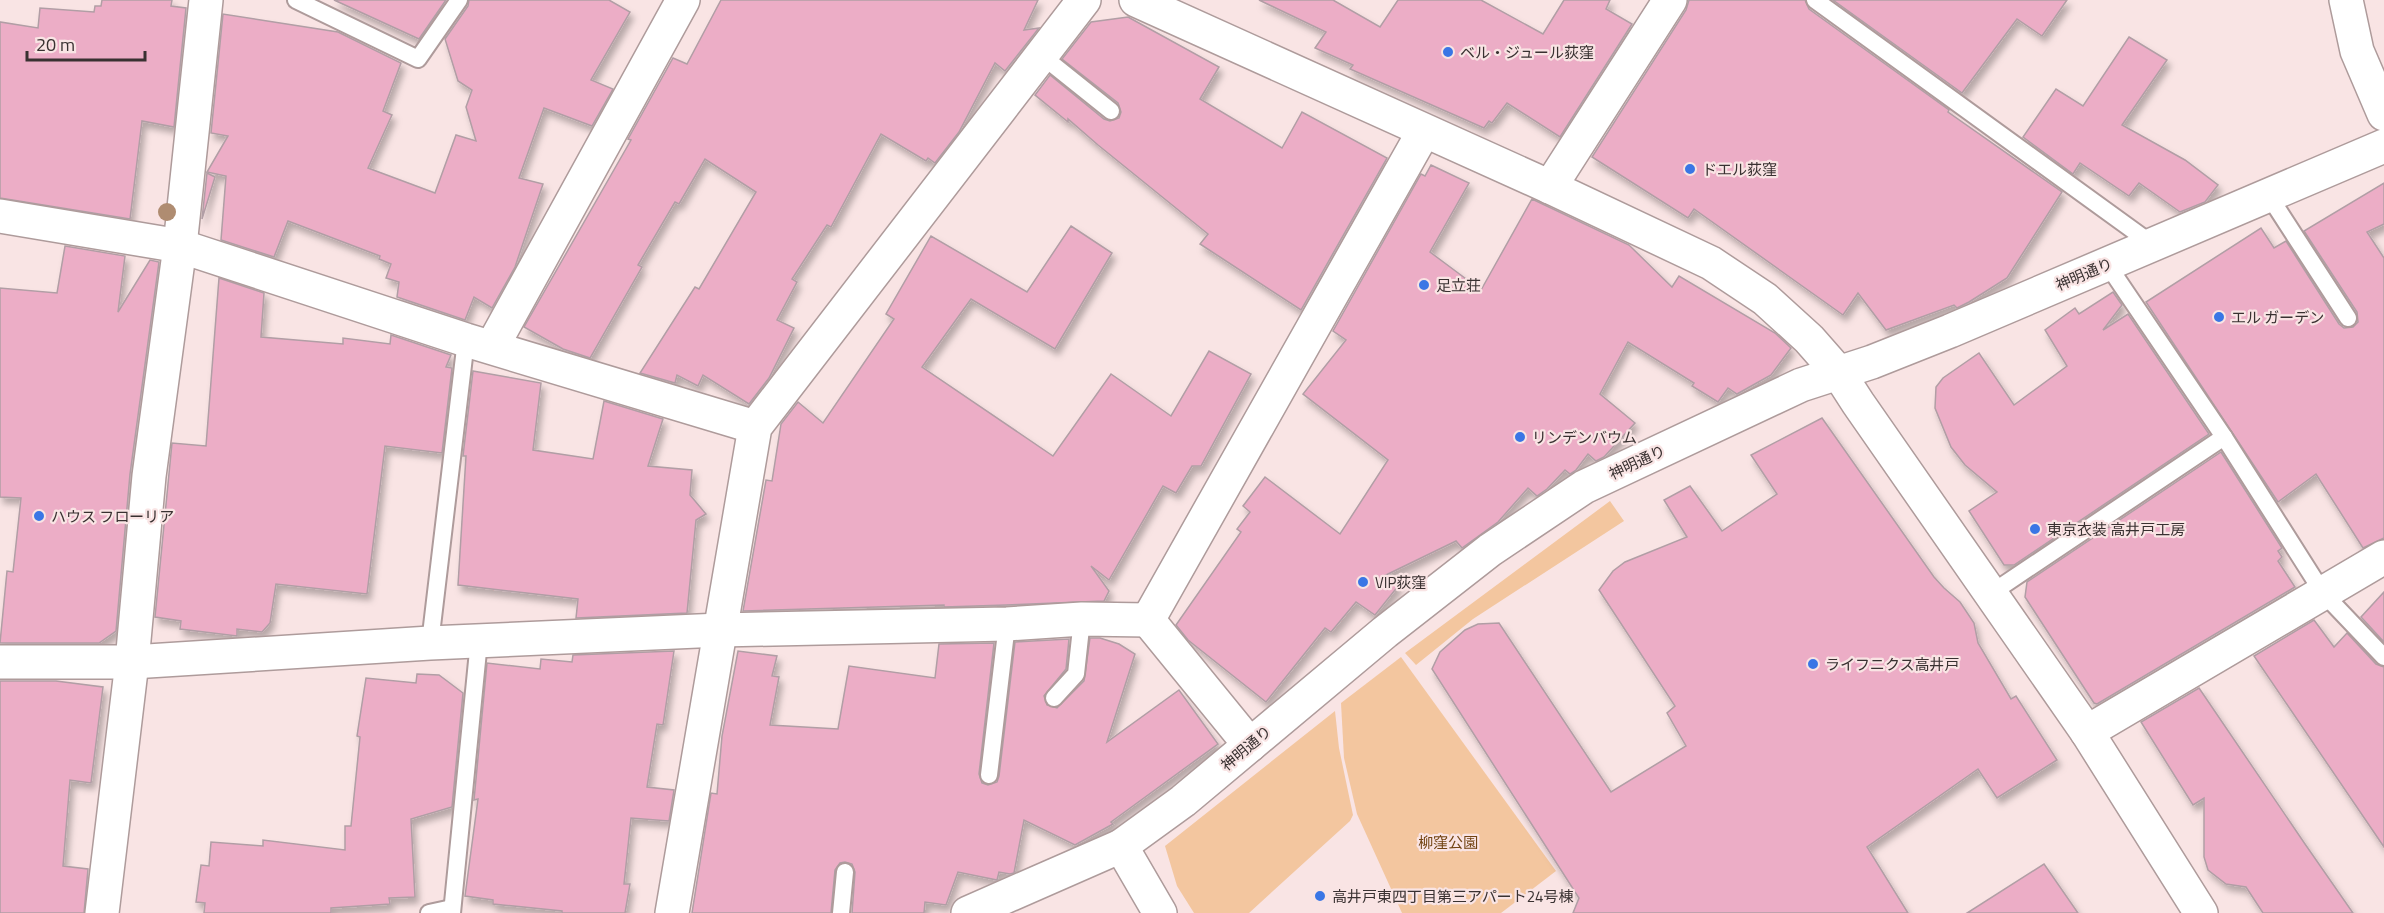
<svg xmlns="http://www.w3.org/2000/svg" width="2384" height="913" viewBox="0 0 2384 913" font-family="'Titillium Web','Noto Sans JP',sans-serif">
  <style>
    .green { fill: #f3c69f }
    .building { fill: #ecadc6; stroke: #b19ea5; stroke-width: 1.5; filter: url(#shadow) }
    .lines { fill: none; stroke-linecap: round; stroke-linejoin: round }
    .service-casing { stroke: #ae9b9b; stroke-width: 20 }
    .minor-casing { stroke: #ae9b9b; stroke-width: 36 }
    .tertiary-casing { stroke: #ae9b9b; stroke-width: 36 }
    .service { stroke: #fff; stroke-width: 16 }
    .minor { stroke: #fff; stroke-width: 33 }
    .tertiary { stroke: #fff; stroke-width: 33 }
    .tree { fill: #af8c71 }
    .poi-dot { fill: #3a76e5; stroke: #f9e4e4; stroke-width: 2 }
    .labels { text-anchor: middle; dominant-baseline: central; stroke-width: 4.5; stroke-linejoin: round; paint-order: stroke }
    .poi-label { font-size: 15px; fill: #393131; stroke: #f9e4e4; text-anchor: start }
    .street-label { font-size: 15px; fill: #393131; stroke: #f9e4e4 }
    .park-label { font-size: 15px; fill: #724413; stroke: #f9e4e4 }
  </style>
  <defs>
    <filter id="shadow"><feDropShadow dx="3.5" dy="6" stdDeviation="3" flood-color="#0004"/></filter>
  </defs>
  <rect width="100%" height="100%" fill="#f9e4e4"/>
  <g class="green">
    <polygon points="1610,501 1624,521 1473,619 1416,665 1405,653"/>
    <polygon points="1401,657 1556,871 1501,913 1402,913 1357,814 1344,758 1341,703"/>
    <polygon points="1335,711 1339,748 1353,815 1350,821 1249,913 1194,913 1177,886 1165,846"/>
  </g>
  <g class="building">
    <polygon points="102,0 172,0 171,6 186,8 174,127 142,121 130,219 0,198 0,22 38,28 40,8 94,12 95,6 101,6"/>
    <polygon points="334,0 446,0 419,39"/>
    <polygon points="469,0 609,0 630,12 591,80 613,89 592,126 544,108 519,178 543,184 515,267 492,308 474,297 465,320 397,297 399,282 386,278 391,264 379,259 380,256 288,221 274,257 221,240 226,176 207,172 228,136 211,133 223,14 338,32 401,63 383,111 392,115 368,168 435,193 456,135 476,141 466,107 472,90 458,81 445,39 468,6"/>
    <polygon points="721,0 1038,0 1024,30 1039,28 1005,71 995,63 959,132 935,163 928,158 926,161 881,134 831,227 827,225 792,279 797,282 777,320 794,328 769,378 749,404 703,375 698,386 677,375 675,383 640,373 695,287 699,289 756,192 705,159 679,204 675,202 638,265 642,267 590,358 563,349 524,327 631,140 628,139 673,58 687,64"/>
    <polygon points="1259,0 1333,0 1380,27 1398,0 1481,0 1543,34 1564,0 1610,0 1606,9 1632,24 1560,137 1507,103 1492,123 1489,121 1484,128 1350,69 1353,65 1315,48 1326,32"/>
    <polygon points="1689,0 1805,0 1809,9 1949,110 1948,112 2062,192 2007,278 1969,302 1957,308 1954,305 1886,330 1858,293 1843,315 1694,209 1688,218 1592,157 1686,10"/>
    <polygon points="1833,0 2067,0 2042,36 2017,19 1962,93"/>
    <polygon points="1128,17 1219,67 1200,99 1282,148 1302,112 1387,158 1301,310 1200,244 1208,234 1098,145 1068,119 1068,122 1035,95 1050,75 1104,119 1110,121 1119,118 1121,112 1118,103 1062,59 1091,22"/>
    <polygon points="2129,37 2167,60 2122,125 2185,160 2218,185 2205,202 2180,212 2139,183 2129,196 2080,163 2073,174 2023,137 2056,89 2083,106"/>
    <polygon points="1431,165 1469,183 1430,252 1481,290 1532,199 1629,245 1672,287 1679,276 1775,333 1791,348 1771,375 1737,394 1728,388 1718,402 1692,386 1694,383 1628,342 1600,394 1635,423 1604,457 1596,461 1588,454 1576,470 1570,474 1565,470 1547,489 1537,496 1528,488 1498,522 1462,548 1456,541 1386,575 1399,585 1375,615 1356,602 1331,632 1325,628 1266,702 1188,640 1176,625 1241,532 1237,529 1250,512 1243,506 1265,477 1340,534 1388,460 1303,394 1346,340 1333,331 1421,174 1425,176"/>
    <polygon points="207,173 215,177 202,219"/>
    <polygon points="2384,183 2384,224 2367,232 2384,258 2384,538 2363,548 2316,474 2278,502 2146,302 2261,228 2274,248 2286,241 2339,324 2344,328 2353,327 2358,322 2357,312 2304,231"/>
    <polygon points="1071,226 1112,253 1055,349 971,299 922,367 1053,456 1111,374 1171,416 1209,351 1251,374 1201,466 1192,466 1176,493 1163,486 1109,580 1091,566 1109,591 1104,601 1006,605 944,607 944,605 743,611 766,480 772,481 781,424 798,402 823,423 894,319 886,314 931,236 1027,292"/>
    <polygon points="65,246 125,256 118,312 150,260 159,262 130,474 116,631 99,643 0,643 7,571 13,572 21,498 0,497 0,288 57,293"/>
    <polygon points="219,278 264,293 261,337 343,344 343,338 390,344 391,335 451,355 446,367 452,368 442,453 385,446 367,594 276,584 270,623 262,632 237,629 237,636 180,629 181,621 155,617 172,443 206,446"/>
    <polygon points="2113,292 2122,305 2103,330 2128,314 2209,434 2014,565 2004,565 1969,511 1997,492 1965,465 1951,447 1935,408 1936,387 1943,378 1979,353 2014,405 2067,366 2045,330 2075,308 2079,314"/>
    <polygon points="473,371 541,383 533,450 593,459 604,401 663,419 648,466 692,470 690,495 706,514 696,520 687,613 576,618 578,599 458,585 466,456 463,456"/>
    <polygon points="1822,418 1934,577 1944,588 1960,602 1974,623 1978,643 2011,699 2016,696 2057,760 1997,798 1978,769 1867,847 1908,913 1573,913 1579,898 1432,669 1440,652 1465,630 1478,624 1499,623 1611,792 1686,746 1667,713 1675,706 1599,590 1613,571 1625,562 1687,537 1664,500 1690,486 1722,531 1777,494 1751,455"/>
    <polygon points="2221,452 2282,548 2278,551 2282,557 2278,561 2295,587 2097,704 2094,703 2025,597 2027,582"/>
    <polygon points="2384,592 2384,642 2361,617"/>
    <polygon points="2314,620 2334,647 2347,633 2376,664 2384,667 2384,847 2254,656"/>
    <polygon points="1090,638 1100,638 1119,644 1135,654 1107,742 1179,690 1218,744 1111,822 1113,824 1075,845 1024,820 1014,873 1010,874 999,872 997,880 958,872 946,905 925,902 924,913 852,913 855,872 852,864 845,862 840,863 835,870 831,913 692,913 711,793 717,794 722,736 738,651 777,656 772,676 779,677 770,725 838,729 849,666 935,678 939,644 994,643 979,774 982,783 988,785 997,782 999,776 1015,642 1069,639 1066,669 1044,696 1047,705 1057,708 1084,681"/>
    <polygon points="674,651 663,725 657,724 647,787 674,790 669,821 631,818 624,884 630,884 625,913 562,913 562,911 493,904 493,900 465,896 478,799 474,800 487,663 540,669 541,659 572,662 573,655"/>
    <polygon points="417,674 439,675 463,693 452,807 411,819 415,897 389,898 390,904 331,908 331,913 204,913 205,903 196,902 201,865 209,866 211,842 263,846 263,840 345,850 345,826 351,826 360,737 357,736 366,678 416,683"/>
    <polygon points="0,681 56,681 103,687 91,783 70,780 63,866 88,869 84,913 0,913"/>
    <polygon points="2199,688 2305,844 2353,913 2263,913 2246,887 2226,884 2208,870 2204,857 2204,798 2193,805 2141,722"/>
    <polygon points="2044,864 2078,913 1967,913"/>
  </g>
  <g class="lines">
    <g class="service-casing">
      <g id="service">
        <polyline points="296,0 418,59 459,0"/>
        <polyline points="1815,0 2152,244"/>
        <polyline points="1041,55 1111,111"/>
        <polyline points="2269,196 2348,318"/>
        <polyline points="2107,264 2224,437 2323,593 2384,657"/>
        <polyline points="1990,594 2224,437"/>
        <polyline points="430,643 466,340"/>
        <polyline points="1054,698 1076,674 1082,619"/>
        <polyline points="989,775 1007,624"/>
        <polyline points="429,913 452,908"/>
        <polyline points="452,913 479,641"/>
        <polyline points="841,913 845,872"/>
      </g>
    </g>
    <g class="minor-casing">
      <g id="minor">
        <polyline points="2346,0 2357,51 2384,114"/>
        <polyline points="1550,187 1670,0"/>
        <polyline points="0,216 180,246 466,340 755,427"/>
        <polyline points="492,347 683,0"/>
        <polyline points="1148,620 1250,745"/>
        <polyline points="0,662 132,662 430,643 720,630 1007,624 1082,619 1148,620 1424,131"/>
        <polyline points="2087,732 2384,557"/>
        <polyline points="1121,846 1160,913"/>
        <polyline points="102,913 132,662 149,476 180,246 206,0"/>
        <polyline points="672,913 755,427 1084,0"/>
        <polyline points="968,913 1121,846 1183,801 1385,632 1490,550 1584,487 1801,385 1872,362 1950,331 2384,146"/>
      </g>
    </g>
    <g class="tertiary-casing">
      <polyline id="tertiary" points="1136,0 1550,187 1711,263 1765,299 1809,339 1838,372 1858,403 2087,732 2201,913"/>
    </g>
    <use href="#service" class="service"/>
    <use href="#minor" class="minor"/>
    <use href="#tertiary" class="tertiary"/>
  </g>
  <circle class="tree" cx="167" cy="212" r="9"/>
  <g class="poi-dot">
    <circle cx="1448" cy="52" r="6"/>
    <circle cx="1690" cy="169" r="6"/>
    <circle cx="1424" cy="285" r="6"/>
    <circle cx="2219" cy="317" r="6"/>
    <circle cx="1520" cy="437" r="6"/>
    <circle cx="39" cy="516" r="6"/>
    <circle cx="2035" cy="529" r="6"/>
    <circle cx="1363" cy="582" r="6"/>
    <circle cx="1813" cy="664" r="6"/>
    <circle cx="1320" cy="896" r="6"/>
  </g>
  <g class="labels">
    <g class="poi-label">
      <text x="1460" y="52">ベル・ジュール荻窪</text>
      <text x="1702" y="169">ドエル荻窪</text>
      <text x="1436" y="285">足立荘</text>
      <text x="2231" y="317">エル ガーデン</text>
      <text x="1532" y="437">リンデンバウム</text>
      <text x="51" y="516">ハウス フローリア</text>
      <text x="2047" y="529">東京衣装 高井戸工房</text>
      <text x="1375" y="582">VIP荻窪</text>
      <text x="1825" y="664">ライフニクス高井戸</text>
      <text x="1332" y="896">高井戸東四丁目第三アパート24号棟</text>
    </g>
    <g class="street-label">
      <text transform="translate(2084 274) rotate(-23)">神明通り</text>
      <text transform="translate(1637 462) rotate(-25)">神明通り</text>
      <text transform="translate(1246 748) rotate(-40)">神明通り</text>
    </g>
    <g class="park-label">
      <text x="1448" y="842">柳窪公園</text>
    </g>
  </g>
  <path d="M27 51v9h118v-9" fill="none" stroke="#393131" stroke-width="3"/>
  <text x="36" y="51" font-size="18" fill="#393131" stroke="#f9e4e4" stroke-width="4.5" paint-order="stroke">20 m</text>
</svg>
